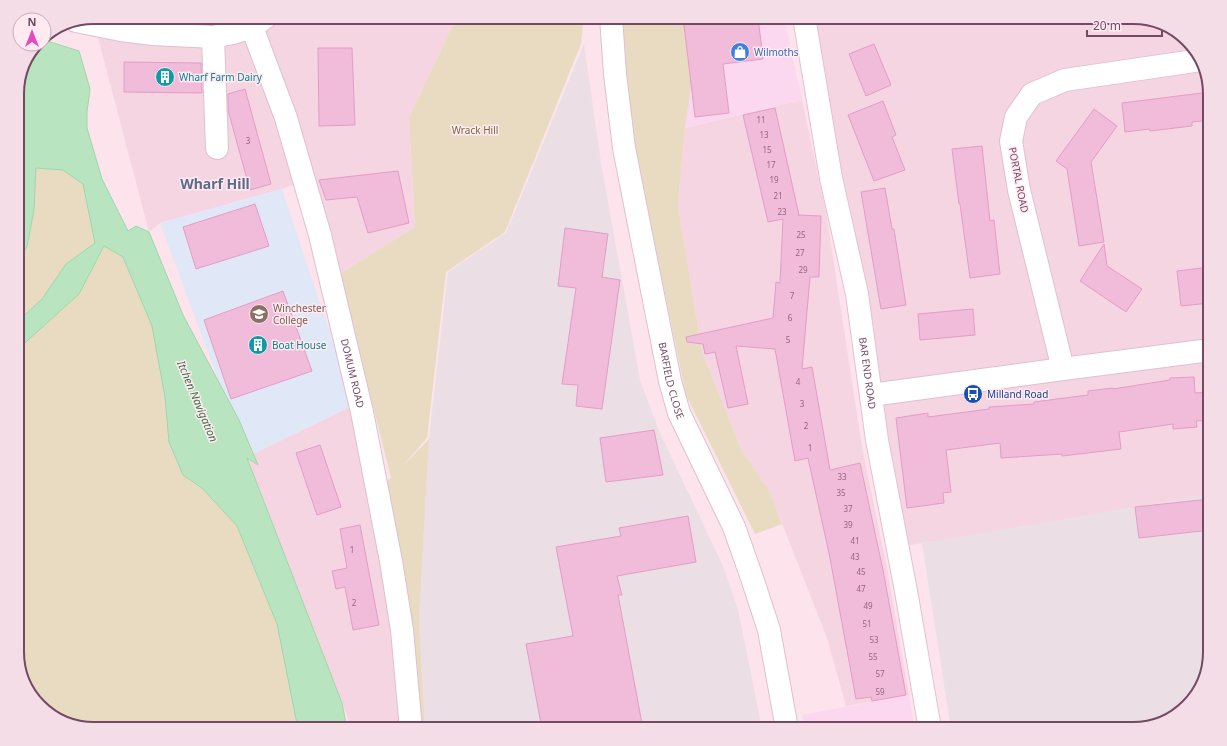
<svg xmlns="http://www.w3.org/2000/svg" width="1227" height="746" viewBox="0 0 1227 746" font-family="'Noto Sans',sans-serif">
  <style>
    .residential { fill: #f6d5e2 }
    .commercial { fill: #fcd7f0 }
    .industrial { fill: #ebdee5 }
    .education { fill: #e0e8f8 }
    .green { fill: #e9dbc2 }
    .water { fill: #b8e5c0; stroke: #9ed7a9 }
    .building { fill: #f1bbda; stroke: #e49cc6 }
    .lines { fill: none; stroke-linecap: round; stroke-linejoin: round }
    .minor-casing { stroke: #e0bfd0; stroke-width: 24 }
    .secondary-casing { stroke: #e7bfd4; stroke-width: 24 }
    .minor { stroke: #fff; stroke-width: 22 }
    .secondary { stroke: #fff; stroke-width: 22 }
    .labels { text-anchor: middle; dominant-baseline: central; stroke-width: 3; stroke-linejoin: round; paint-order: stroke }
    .number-label { font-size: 8px; fill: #936682 }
    .shop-label { font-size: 10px; fill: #366cbe; stroke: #ffeaf1; text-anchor: start }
    .culture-label { font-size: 10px; fill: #0d838f; stroke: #ffeaf1; text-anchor: start }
    .park-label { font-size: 10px; fill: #7a6b42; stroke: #ffeaf1 }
    .street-label { font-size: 10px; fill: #744964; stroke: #ffeaf1 }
    .education-label { font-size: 10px; fill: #785e54; stroke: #ffeaf1; text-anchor: start }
    .transit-label { font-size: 10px; fill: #164399; stroke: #ffeaf1; text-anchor: start }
    .water-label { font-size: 11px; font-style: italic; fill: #3a7345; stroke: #ffeaf1 }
    .district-label { font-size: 14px; font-weight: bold; fill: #5d6b8a; stroke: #ffeaf1 }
    .rim { fill: none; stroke: #744964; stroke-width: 2 }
  </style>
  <rect width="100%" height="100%" fill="#fce3ec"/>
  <g class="residential">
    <polygon points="94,17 457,17 409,117 415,227 340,274 313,177 282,189 160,223 149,232 97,34"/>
    <polygon points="804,17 1133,17 1172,27 1200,55 1210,89 1210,498 897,547"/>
    <polygon points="802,100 826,212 862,447 888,573 909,695 846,706 827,638 771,495 742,451 702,352 678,206 685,128"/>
    <polygon points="354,405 413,729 352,729 247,457"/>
  </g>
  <g class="commercial">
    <polygon points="683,17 784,17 802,100 685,128 691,87"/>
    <polygon points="909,695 914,729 805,729 802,715"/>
  </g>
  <g class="industrial">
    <polygon points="584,44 601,163 640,380 659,431 723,566 738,610 762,729 425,729 419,620 429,439 448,272 506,233"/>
    <polygon points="1210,494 1210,652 1200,691 1172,719 1133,729 951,729 922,543"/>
  </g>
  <polygon class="education" points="282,189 354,405 247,457 160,223"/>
  <g class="green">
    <polygon points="457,17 584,17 581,44 505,232 446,272 427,438 402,467 429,439 419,620 425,729 413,729 377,488 391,478 340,274 415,227 409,117"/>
    <polygon points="622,17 683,17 691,87 685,128 678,206 702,352 742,451 771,494 782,524 755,534 686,395 637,158 621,32"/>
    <polygon points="36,168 63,170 83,184 95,243 66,264 42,299 17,322 17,259 27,247 34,210"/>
    <polygon points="104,246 123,257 152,326 165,397 169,442 183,475 202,488 237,526 277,624 298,729 94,729 55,719 27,691 17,657 17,350 79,294"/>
  </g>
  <polygon class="water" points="44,40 79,51 90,89 87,112 87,128 102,179 128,231 136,226 149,232 183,315 239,420 258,465 247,458 342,703 347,729 298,729 277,624 237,526 202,488 183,475 169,442 165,397 152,326 123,257 104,246 79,294 17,350 17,322 42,299 66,264 95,243 83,184 63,170 36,168 34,210 27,247 17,259 17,89 38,44 44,44"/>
  <g class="building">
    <polygon points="683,17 758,17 763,59 723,64 729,113 695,117"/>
    <polygon points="874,44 891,85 866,96 849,54"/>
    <polygon points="318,48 352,48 355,125 319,126"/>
    <polygon points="124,62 201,63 202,93 124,92"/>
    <polygon points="245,89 271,184 250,190 228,110 228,94"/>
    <polygon points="1210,92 1210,120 1192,122 1192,126 1150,131 1149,129 1125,132 1122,103"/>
    <polygon points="883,101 896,135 892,137 905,170 874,181 848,115"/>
    <polygon points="775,108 799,215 798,215 821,216 819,277 810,277 802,369 812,367 830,470 860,463 883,570 906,695 872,701 871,697 856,699 829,553 808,458 795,461 775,349 736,346 748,404 728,408 715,352 705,354 703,344 687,342 686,337 773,318 776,282 780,283 783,219 768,222 743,115"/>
    <polygon points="1094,109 1117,126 1091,162 1104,242 1079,246 1067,169 1056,161"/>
    <polygon points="982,146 990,221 994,220 1000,274 970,278 960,204 959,204 952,149"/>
    <polygon points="398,171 409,223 368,233 357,197 326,200 319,180"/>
    <polygon points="885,188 892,229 894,229 906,305 881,309 861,192"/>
    <polygon points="255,204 269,246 196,269 183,227"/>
    <polygon points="565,228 608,234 602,277 620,280 602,409 576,406 578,385 562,384 576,288 558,286"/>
    <polygon points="1104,244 1107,266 1142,289 1126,312 1080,281"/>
    <polygon points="1210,267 1210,303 1181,306 1177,271"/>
    <polygon points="283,291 312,371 231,399 204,320"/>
    <polygon points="973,309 975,335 920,340 918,314"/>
    <polygon points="1194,377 1195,393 1210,392 1210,420 1196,421 1197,427 1173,429 1173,424 1119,432 1121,449 1062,456 1062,454 1001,458 1000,443 946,450 951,492 943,493 944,503 907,508 896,418 928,413 928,417 989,409 989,407 1034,404 1034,402 1088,395 1088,391 1113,388 1113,389 1170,380 1170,378"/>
    <polygon points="654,430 663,475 606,482 600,438"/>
    <polygon points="320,445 341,507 317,515 296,453"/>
    <polygon points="1210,499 1210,530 1139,538 1135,507"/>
    <polygon points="688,516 696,562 617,576 622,595 618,595 643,729 542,729 526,644 573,636 556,547 621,536 619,528"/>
    <polygon points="360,525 379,625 353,630 345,587 336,589 332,571 347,568 340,529"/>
  </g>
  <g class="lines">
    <g class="minor-casing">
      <g id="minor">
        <path id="s1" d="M611 17 615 74 624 148 670 381 679 413 734 527 752 578 769 630 787 729"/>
        <polyline points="76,21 121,30 153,34 213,37 233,33 252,27 266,17"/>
        <path id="s2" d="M252 27 286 118 320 235 362 412 391 561 402 630 411 729"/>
        <polyline points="213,37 217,148"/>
        <polyline points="1063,369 1019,190 1011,141 1016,117 1032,94 1065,80 1201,60"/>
        <polyline points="871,395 1063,369 1210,350"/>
      </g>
    </g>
    <g class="secondary-casing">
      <g id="secondary">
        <path id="s3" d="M804 17 831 178 857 294 877 440 906 591 930 729"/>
      </g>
    </g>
    <use href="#minor" class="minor"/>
    <use href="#secondary" class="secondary"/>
  </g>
  <defs>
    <g id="shop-disc" transform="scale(1)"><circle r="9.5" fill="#3f7fe0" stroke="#ffeaf1"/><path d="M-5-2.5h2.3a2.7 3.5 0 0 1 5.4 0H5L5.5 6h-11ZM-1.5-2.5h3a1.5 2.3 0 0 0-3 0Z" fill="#fff"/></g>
    <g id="building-disc" transform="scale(1)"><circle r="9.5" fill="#0f9aa8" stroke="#ffeaf1"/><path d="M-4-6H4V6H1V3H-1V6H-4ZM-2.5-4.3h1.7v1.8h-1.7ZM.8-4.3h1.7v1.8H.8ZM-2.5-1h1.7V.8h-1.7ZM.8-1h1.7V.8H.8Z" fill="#fff"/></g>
    <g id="school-disc" transform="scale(1)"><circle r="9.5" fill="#8d6e63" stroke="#ffeaf1"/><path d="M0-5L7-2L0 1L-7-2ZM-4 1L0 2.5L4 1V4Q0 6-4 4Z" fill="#fff"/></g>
    <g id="bus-disc" transform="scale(1)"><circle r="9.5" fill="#1a4fb4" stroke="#ffeaf1"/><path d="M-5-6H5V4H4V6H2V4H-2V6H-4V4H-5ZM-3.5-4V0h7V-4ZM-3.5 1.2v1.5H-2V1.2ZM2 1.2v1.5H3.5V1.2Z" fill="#fff"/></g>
  </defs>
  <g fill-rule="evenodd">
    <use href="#shop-disc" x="740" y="52"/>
    <use href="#building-disc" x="165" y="77"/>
    <use href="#school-disc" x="259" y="314"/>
    <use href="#building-disc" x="258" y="345"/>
    <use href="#bus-disc" x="973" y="394"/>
  </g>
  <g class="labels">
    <g class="number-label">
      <text x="761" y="119">11</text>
      <text x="764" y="134">13</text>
      <text x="248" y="140">3</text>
      <text x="767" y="149">15</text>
      <text x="771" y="164">17</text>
      <text x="774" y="179">19</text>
      <text x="778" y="195">21</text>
      <text x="782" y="211">23</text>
      <text x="801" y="234">25</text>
      <text x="800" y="252">27</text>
      <text x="803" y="269">29</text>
      <text x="792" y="295">7</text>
      <text x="790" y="317">6</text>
      <text x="788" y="339">5</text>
      <text x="798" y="381">4</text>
      <text x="802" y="403">3</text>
      <text x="806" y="425">2</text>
      <text x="810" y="447">1</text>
      <text x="842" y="476">33</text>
      <text x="841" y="492">35</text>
      <text x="848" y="508">37</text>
      <text x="848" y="524">39</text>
      <text x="855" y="540">41</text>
      <text x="352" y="549">1</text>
      <text x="855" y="556">43</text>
      <text x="861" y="571">45</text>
      <text x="861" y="588">47</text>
      <text x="354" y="602">2</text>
      <text x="868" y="605">49</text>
      <text x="867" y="623">51</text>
      <text x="874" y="639">53</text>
      <text x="873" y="656">55</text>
      <text x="880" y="673">57</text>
      <text x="880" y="691">59</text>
    </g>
    <g class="shop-label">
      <text x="754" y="52">Wilmoths</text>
    </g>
    <g class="culture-label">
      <text x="179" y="77">Wharf Farm Dairy</text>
      <text x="272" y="345">Boat House</text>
    </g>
    <g class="park-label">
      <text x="475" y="130">Wrack Hill</text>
    </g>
    <g class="street-label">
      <text transform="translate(1019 180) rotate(79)">PORTAL ROAD</text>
      <text stroke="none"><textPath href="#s2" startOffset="361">DOMUM ROAD</textPath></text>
      <text stroke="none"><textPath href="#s3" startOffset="362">BAR END ROAD</textPath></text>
      <text stroke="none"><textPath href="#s1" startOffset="369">BARFIELD CLOSE</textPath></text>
    </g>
    <g class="education-label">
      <text x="273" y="308">Winchester<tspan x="273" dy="12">College</tspan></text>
    </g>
    <g class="transit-label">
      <text x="987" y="394">Milland Road</text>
    </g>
    <g class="water-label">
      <text transform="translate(198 401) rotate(67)">Itchen Navigation</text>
    </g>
    <g class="district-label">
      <text x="215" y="183">Wharf Hill</text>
    </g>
  </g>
  <path d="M0 0H1227V746H0ZM94 24H1133A70 70 0 0 1 1203 94V652A70 70 0 0 1 1133 722H94A70 70 0 0 1 24 652V94A70 70 0 0 1 94 24Z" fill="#f4dde6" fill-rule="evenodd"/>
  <path class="rim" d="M94 24H1133A70 70 0 0 1 1203 94V652A70 70 0 0 1 1133 722H94A70 70 0 0 1 24 652V94A70 70 0 0 1 94 24Z"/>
  <g transform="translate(32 32)"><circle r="19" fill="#ffeaf1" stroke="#c7aab9"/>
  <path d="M0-3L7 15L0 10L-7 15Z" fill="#e649bf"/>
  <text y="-6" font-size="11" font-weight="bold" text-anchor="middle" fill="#744964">N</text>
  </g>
  <path d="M1087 30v6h75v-6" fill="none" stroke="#744964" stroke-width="2"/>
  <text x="1093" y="30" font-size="12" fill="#744964" stroke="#ffeaf1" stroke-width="3" paint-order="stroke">20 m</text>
</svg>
